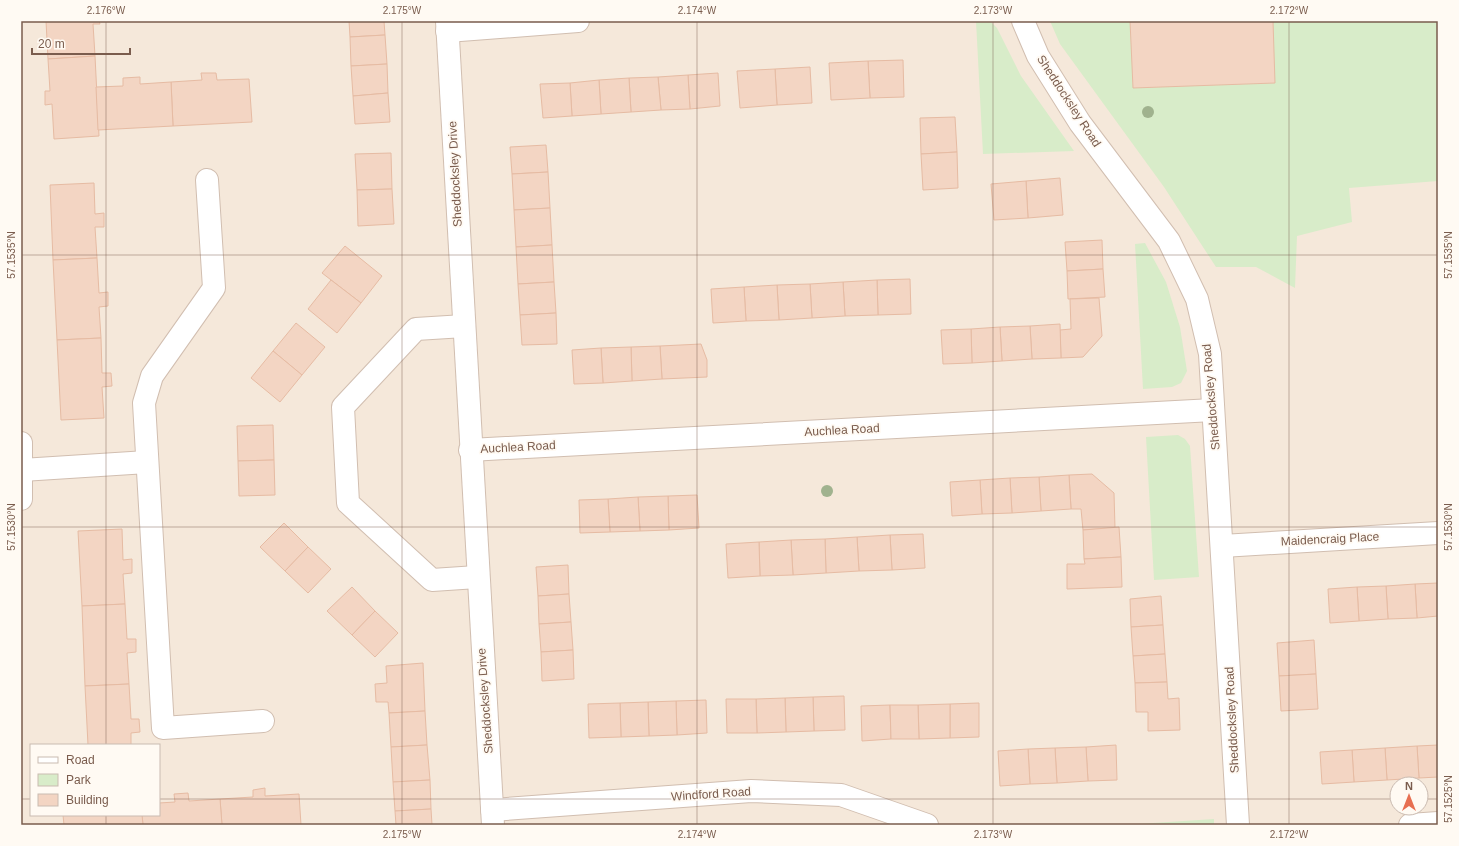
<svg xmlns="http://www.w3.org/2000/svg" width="1459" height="846" viewBox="0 0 1459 846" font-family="Arial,sans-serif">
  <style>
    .residential { fill: #f5e8da; fill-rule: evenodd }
    .green { fill: #d8ecc9 }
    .building { fill: #f3d5c3; stroke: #e6bba3 }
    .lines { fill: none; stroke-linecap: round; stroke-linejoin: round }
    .minor-casing { stroke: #d1beb0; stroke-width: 24 }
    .minor { stroke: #fff; stroke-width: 22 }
    .tree { fill: #a0b28e }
    .ticks { fill: none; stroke: #7a5c4d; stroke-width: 1; stroke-opacity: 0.45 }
    .labels { text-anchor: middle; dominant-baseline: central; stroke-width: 3.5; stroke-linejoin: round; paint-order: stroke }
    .street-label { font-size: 12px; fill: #7a5c4d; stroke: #fffaf3 }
    .neatline { fill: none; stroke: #7a5c4d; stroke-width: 1.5 }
    .ticks-label { font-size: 10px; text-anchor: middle; fill: #7a5c4d }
  </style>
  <rect width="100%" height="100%" fill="#fdf6ec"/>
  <path class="residential" d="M21 21H1438V825H21ZM31 745H159V815H31ZM1397 784H1421V808H1397Z"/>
  <g class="green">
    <polygon points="976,21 990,21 997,28 1021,76 1074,151 983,154"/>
    <polygon points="1050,21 1438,21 1438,181 1349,188 1352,222 1297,236 1295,288 1256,267 1216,267 1164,187 1060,44"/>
    <polygon points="1145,243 1166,282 1180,327 1187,371 1181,383 1172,387 1143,389 1135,244"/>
    <polygon points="1178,435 1185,439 1190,446 1199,577 1154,580 1146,437"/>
    <polygon points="1214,819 1214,825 1123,825"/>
  </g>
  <g class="building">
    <polygon points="46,21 99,21 100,24 93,24 95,56 48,59"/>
    <polygon points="349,21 384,21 385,35 350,37"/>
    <polygon points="1130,21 1273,21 1275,83 1133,88"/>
    <polygon points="385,35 387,64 351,66 350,37"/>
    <polygon points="95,56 99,136 54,139 52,104 45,105 45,91 50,91 48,59"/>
    <polygon points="903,60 904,97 870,98 868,61"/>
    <polygon points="868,61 870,98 831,100 829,63"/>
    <polygon points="387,64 388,93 353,96 351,66"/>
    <polygon points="810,67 812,103 777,105 775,69"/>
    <polygon points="775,69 777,105 740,108 737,71"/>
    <polygon points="201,73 216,73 217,80 249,79 252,122 173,126 171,82 202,80"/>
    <polygon points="718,73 720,106 690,109 688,75"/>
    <polygon points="688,75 690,109 661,110 658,77"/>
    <polygon points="140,77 140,84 171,82 173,126 98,130 96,87 123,86 123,78"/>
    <polygon points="658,77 661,110 631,112 629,78"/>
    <polygon points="629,78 631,112 601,114 599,80"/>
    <polygon points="599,80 601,114 572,116 570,83"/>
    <polygon points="570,83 572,116 543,118 540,84"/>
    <polygon points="388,93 390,122 355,124 353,96"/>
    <polygon points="955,117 957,152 921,154 920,118"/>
    <polygon points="546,145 548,172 512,174 510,147"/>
    <polygon points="957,152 958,188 923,190 921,154"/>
    <polygon points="391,153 392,189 357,190 355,154"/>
    <polygon points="548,172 550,208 514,210 512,174"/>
    <polygon points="1060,178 1063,215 1028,218 1026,181"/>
    <polygon points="1026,181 1028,218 994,220 991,184"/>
    <polygon points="94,183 95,214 104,213 104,227 95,227 97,258 53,260 50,185"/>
    <polygon points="392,189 394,224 358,226 357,190"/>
    <polygon points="550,208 552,245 516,247 514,210"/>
    <polygon points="1102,240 1103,269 1067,271 1065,242"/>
    <polygon points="552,245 554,282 518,284 516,247"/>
    <polygon points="345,246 382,276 361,303 322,273"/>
    <polygon points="97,258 99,293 108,292 108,306 99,307 101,338 57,340 53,260"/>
    <polygon points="1103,269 1105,297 1068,299 1067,271"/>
    <polygon points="910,279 911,314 878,315 877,280"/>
    <polygon points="331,280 361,303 337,333 308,309"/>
    <polygon points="877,280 878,315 845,316 843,282"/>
    <polygon points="554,282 556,313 520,315 518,284"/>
    <polygon points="843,282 845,316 812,318 810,284"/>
    <polygon points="810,284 812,318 779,320 777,285"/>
    <polygon points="777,285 779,320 746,321 744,287"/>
    <polygon points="744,287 746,321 713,323 711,289"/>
    <polygon points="1099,298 1102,336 1083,357 1061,358 1060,330 1071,329 1070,299"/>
    <polygon points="556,313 557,344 522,345 520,315"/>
    <polygon points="296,323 325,347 302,375 273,351"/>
    <polygon points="1060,324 1061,358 1032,359 1030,326"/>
    <polygon points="1030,326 1032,359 1002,361 1000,327"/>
    <polygon points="1000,327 1002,361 972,363 971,329"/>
    <polygon points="971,329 972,363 943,364 941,330"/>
    <polygon points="101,338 102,373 111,373 112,386 102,387 104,418 61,420 57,340"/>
    <polygon points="701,344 707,360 707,377 662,379 660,346"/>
    <polygon points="660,346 662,379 632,381 631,347"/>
    <polygon points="631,347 632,381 603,383 601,348"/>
    <polygon points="601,348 603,383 574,384 572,350"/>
    <polygon points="273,351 302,375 280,402 251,378"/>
    <polygon points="273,425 274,460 238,461 237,426"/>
    <polygon points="274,460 275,495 239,496 238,461"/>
    <polygon points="1092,474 1114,493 1115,528 1083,530 1081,509 1071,509 1069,475"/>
    <polygon points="1069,475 1071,509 1041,511 1039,477"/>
    <polygon points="1039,477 1041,511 1012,513 1010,478"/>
    <polygon points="1010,478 1012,513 982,514 980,480"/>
    <polygon points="980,480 982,514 952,516 950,482"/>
    <polygon points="697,495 699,528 669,530 668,496"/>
    <polygon points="668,496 669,530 640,531 638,497"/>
    <polygon points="638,497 640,531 610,532 608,499"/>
    <polygon points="608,499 610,532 580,533 579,500"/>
    <polygon points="284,523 308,547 285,571 260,547"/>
    <polygon points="1119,527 1121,557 1084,559 1083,530"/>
    <polygon points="122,529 123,560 132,559 132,573 123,574 125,604 82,606 78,531"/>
    <polygon points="923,534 925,568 892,570 890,535"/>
    <polygon points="890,535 892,570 859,571 857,537"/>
    <polygon points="857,537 859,571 826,573 825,539"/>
    <polygon points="825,539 826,573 793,575 791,540"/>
    <polygon points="791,540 793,575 760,576 759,542"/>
    <polygon points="759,542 760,576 728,578 726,544"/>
    <polygon points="308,547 331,569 308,593 285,571"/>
    <polygon points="1121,557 1122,587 1067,589 1067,564 1085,564 1084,559"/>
    <polygon points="568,565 569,594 538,596 536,567"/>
    <polygon points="1438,583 1438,616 1417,618 1415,584"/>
    <polygon points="1415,584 1417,618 1388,619 1386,586"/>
    <polygon points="1386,586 1388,619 1359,621 1357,587"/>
    <polygon points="352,587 375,611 352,635 327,611"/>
    <polygon points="1357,587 1359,621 1330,623 1328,589"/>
    <polygon points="569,594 571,622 539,624 538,596"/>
    <polygon points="1161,596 1163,625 1131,627 1130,599"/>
    <polygon points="125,604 127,639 136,639 136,652 127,653 129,684 85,686 82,606"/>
    <polygon points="375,611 398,633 375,657 352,635"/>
    <polygon points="571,622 573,650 541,652 539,624"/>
    <polygon points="1163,625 1165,654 1133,656 1131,627"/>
    <polygon points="1314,640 1316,674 1279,676 1277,643"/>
    <polygon points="573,650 574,679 542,681 541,652"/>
    <polygon points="1165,654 1167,682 1135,683 1133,656"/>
    <polygon points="423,663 425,711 389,713 388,702 376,702 375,684 387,683 386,666"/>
    <polygon points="1316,674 1318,709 1281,711 1279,676"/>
    <polygon points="1167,682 1168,699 1179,698 1180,730 1148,731 1148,712 1136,712 1135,683"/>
    <polygon points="129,684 131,719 139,719 140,732 131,733 131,745 88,745 85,686"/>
    <polygon points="844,696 845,730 814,731 813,697"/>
    <polygon points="813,697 814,731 786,732 785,698"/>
    <polygon points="785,698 786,732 757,733 756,699"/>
    <polygon points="726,699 756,699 757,733 727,733"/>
    <polygon points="706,700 707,733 677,735 676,701"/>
    <polygon points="676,701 677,735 649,736 648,702"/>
    <polygon points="648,702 649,736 621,737 620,703"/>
    <polygon points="620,703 621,737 589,738 588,704"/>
    <polygon points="979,703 979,737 950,738 950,704"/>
    <polygon points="950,704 950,738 919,739 918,705"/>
    <polygon points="890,705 891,739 862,741 861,706"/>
    <polygon points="890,705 918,705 919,739 891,739"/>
    <polygon points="425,711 427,745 391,747 389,713"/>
    <polygon points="427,745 430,780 393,782 391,747"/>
    <polygon points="1116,745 1117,780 1088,781 1086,747"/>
    <polygon points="1438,745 1438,777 1419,778 1417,746"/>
    <polygon points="1417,746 1419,778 1387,780 1385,748"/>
    <polygon points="1086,747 1088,781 1057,783 1055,748"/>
    <polygon points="1055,748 1057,783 1030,784 1028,749"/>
    <polygon points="1385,748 1387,780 1354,782 1352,750"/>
    <polygon points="1028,749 1030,784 1000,786 998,751"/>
    <polygon points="1352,750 1354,782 1322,784 1320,752"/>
    <polygon points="430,780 431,809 395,811 393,782"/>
    <polygon points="265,788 265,796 299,794 301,825 222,825 220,799 253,797 253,790"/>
    <polygon points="188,793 189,801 220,799 222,825 143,825 142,815 159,815 159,803 175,802 174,794"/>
    <polygon points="431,809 432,825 396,825 395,811"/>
    <polygon points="63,815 142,815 143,825 64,825"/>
  </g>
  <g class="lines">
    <g class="minor-casing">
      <g id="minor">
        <polyline points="447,21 493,825"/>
        <polyline points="1023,21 1038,56 1080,123 1169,241 1197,299 1210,354 1238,825"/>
        <polyline points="447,31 578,21"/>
        <polyline points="207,180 214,288 152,376 144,403 163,728 263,721"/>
        <polyline points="464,326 416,329 343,407 348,503 432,580 477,577"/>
        <polyline points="21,443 21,499"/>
        <polyline points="470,450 1213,410"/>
        <polyline points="22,470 147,462"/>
        <polyline points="1222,546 1438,533"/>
        <polyline points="492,810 751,791 841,795 927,825"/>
        <polyline points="1410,825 1438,823"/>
      </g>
    </g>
    <use href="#minor" class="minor"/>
  </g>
  <g class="tree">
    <circle cx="1148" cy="112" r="6"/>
    <circle cx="827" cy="491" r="6"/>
  </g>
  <path class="ticks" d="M106 21V745M402 21V825M697 21V825M993 21V825M1289 21V825M21 255H1438M21 527H1438M21 799H31M159 799H1397M1421 799H1438M106 815V825"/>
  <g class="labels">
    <g class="street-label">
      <text transform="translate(1069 101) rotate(57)">Sheddocksley Road</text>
      <text transform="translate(455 174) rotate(-93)">Sheddocksley Drive</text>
      <text transform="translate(1211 397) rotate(-95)">Sheddocksley Road</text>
      <text transform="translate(842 430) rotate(-3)">Auchlea Road</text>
      <text transform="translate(518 447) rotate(-3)">Auchlea Road</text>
      <text transform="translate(1330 539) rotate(-3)">Maidencraig Place</text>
      <text transform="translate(485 701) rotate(-94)">Sheddocksley Drive</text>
      <text transform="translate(1232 720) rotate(-93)">Sheddocksley Road</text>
      <text transform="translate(711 794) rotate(-4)">Windford Road</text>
    </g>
  </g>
  <rect width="1459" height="846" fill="none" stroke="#fffaf3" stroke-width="44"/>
  <rect x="30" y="744" width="130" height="72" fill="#fffaf3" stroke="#cabbb1"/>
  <rect x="38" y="757" width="20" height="6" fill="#ffffff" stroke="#cabbb1"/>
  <text x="66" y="764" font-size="12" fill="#7a5c4d">Road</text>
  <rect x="38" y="774" width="20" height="12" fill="#d8ecc9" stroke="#cabbb1"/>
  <text x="66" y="784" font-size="12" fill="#7a5c4d">Park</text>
  <rect x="38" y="794" width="20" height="12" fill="#f3d5c3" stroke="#cabbb1"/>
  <text x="66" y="804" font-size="12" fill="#7a5c4d">Building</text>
  <g transform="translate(1409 796)"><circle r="19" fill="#fffaf3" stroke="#cabbb1"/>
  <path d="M0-3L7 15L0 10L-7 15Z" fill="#e76f51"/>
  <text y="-6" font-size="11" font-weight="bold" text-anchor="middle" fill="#7a5c4d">N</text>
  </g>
  <path d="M32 48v6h98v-6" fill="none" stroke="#7a5c4d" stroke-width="2"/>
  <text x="38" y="48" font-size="12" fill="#7a5c4d" stroke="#fffaf3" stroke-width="3" paint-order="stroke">20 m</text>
  <rect x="22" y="22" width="1415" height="802" class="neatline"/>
  <g class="ticks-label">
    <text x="106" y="14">2.176°W</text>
    <text x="402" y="14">2.175°W</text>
    <text x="697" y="14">2.174°W</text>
    <text x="993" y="14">2.173°W</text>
    <text x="1289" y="14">2.172°W</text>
    <text transform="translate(11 255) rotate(-90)" y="4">57.1535°N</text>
    <text transform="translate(1448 255) rotate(-90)" y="4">57.1535°N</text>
    <text transform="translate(11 527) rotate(-90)" y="4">57.1530°N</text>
    <text transform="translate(1448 527) rotate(-90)" y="4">57.1530°N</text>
    <text transform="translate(1448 799) rotate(-90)" y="4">57.1525°N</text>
    <text x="402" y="838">2.175°W</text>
    <text x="697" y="838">2.174°W</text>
    <text x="993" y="838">2.173°W</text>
    <text x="1289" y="838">2.172°W</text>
  </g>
</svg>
